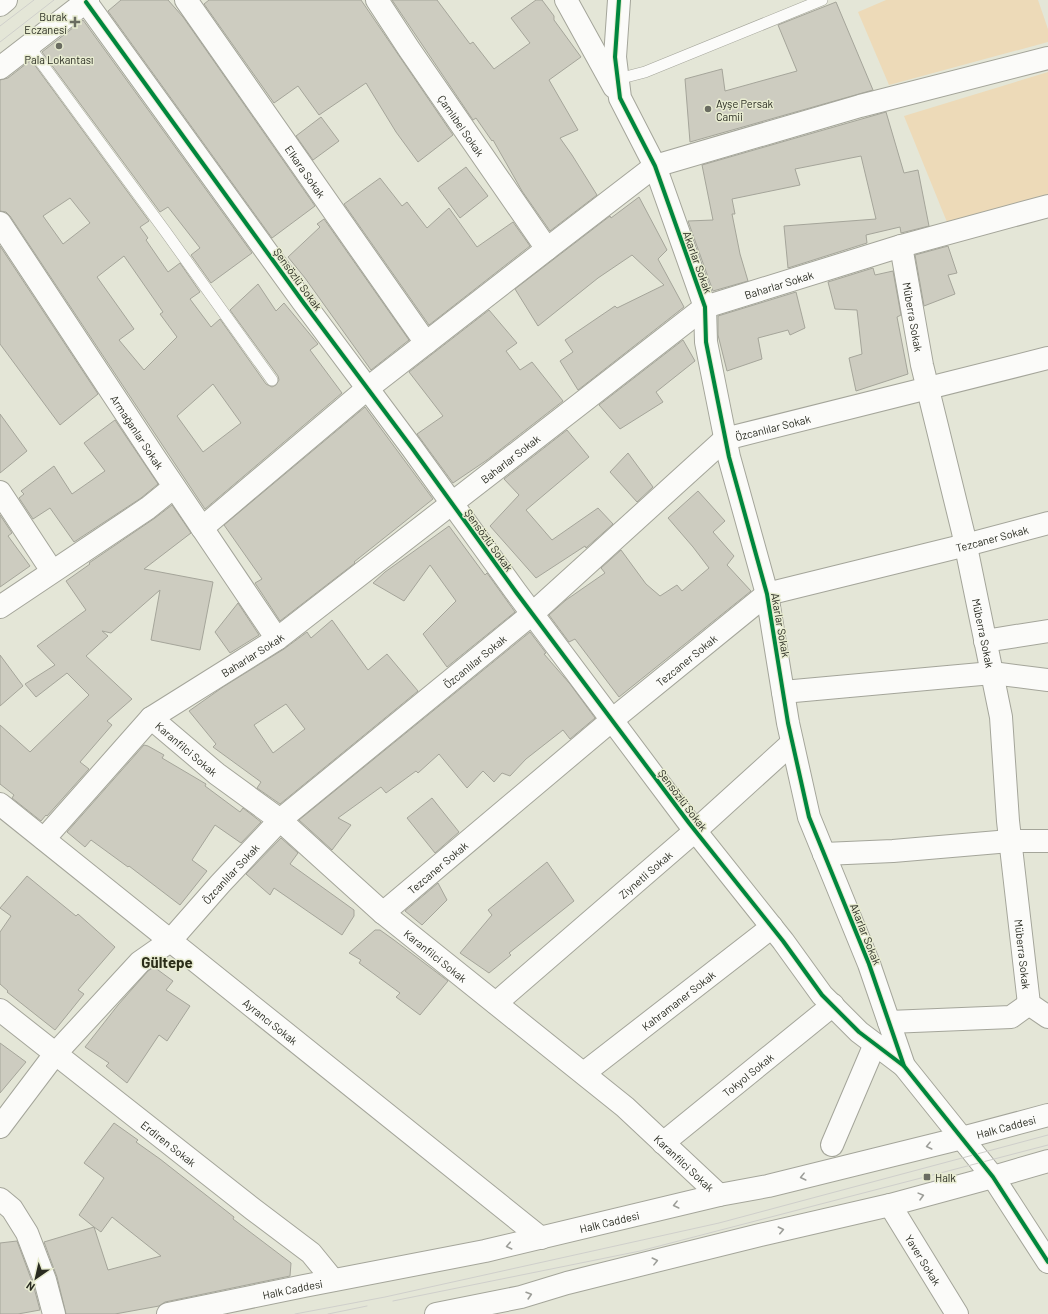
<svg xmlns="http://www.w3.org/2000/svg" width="1048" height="1314" viewBox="0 0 1048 1314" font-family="Barlow,sans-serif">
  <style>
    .green { fill: #eddab8 }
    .building { fill: #cdccc0; stroke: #a5a59a; fill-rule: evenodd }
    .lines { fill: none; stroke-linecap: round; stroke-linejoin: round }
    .service-casing { stroke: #a4a59a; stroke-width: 12 }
    .minor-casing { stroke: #a4a59a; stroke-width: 24 }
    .secondary-casing { stroke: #a4a59a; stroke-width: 24 }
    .primary-casing { stroke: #a4a59a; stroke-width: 24 }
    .service { stroke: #fbfbf9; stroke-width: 11 }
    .minor { stroke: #fbfbf9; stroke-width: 22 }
    .secondary { stroke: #fbfbf9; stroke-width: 22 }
    .primary { stroke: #fbfbf9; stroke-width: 22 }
    .tram { stroke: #cfcfcb; stroke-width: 1 }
    .cycleway-casing { stroke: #e8ecd1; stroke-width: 6 }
    .cycleway { stroke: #00873e; stroke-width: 4 }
    .oneway { stroke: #9c9d98 }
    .poi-dot { fill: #6a6c61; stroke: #e8ecd1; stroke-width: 1.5 }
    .labels { text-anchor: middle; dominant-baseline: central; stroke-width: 3; stroke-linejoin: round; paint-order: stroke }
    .poi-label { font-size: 11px; fill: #292b21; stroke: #e8ecd1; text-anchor: start }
    .street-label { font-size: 11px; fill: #292b21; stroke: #e8ecd1 }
    .district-label { font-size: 15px; font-weight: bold; fill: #2b2d18; stroke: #e8ecd1 }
  </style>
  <rect width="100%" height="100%" fill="#e4e6d7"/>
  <g class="green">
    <polygon points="886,0 1038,0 1048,29 1048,42 889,85 858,12"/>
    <polygon points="1048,72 1048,206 951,232 904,116"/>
  </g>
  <g class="building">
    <polygon points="121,0 168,0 183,17 315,206 272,238 108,11"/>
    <polygon points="209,0 361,0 453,135 418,162 396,132 366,83 319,115 298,86 274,103 204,4"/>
    <polygon points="392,0 437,0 470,44 473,42 494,69 530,43 511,18 536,0 542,0 554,16 554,20 581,57 549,80 578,130 560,138 572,155 597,195 550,231 522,191 493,140 492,141 476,118 473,120"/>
    <polygon points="836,2 873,90 690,142 685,79 722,69 725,91 797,71 778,25"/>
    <polygon points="83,20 252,253 211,283 191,255 200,248 168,207 160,212 42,52"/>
    <path d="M31 60 149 221 140 227 148 238 146 240 168 272 180 263 200 292 190 299 211 327 220 319 266 384 272 387 276 385 279 380 278 376 230 310 258 284 276 311 284 303 318 344 310 350 342 393 205 509 10 216 6 212 0 211V80L8 78ZM70 198 90 223 63 244 43 216ZM124 256 163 312 160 314 177 337 144 370 119 340 134 329 97 277ZM213 384 241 423 203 452 177 416Z"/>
    <polygon points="886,112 904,173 918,170 929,226 901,233 900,227 866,235 867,243 788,268 784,226 876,219 861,156 795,169 800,185 732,199 735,214 732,214 740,254 748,281 713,291 688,221 713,220 702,165"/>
    <polygon points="321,117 339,141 313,160 296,136"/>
    <polygon points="466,167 488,196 460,218 438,188"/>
    <polygon points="380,178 402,206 407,202 427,228 449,208 477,247 513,222 530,246 429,325 344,204"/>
    <polygon points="639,197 667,250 658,259 684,307 578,390 560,361 573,352 565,340 615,306 617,308 664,285 632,255 598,278 538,326 515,289 610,216 611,218"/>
    <polygon points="324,219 409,340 371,370 305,278 288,257 320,227 317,224"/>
    <polygon points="0,246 98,394 60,425 0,344"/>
    <polygon points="948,246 957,273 948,275 955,294 924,306 915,255"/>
    <polygon points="873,268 875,275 893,271 901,315 897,317 908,374 856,391 849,358 862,354 857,310 835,309 828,282"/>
    <polygon points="796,292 805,328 790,335 788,330 758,338 762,359 727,371 718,335 718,316"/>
    <polygon points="489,310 517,343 506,351 520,370 532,362 563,401 487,460 453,483 417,434 443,416 409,372"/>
    <polygon points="683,340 695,361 656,392 663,402 620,429 599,405"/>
    <polygon points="365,407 433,499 354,562 355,563 280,621 255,583 262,579 224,525"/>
    <polygon points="0,414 27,451 0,473"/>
    <polygon points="115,420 158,484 141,498 74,542 50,508 33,519 19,498 24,494 21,491 54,466 72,494 105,471 84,443"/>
    <polygon points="567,430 589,457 526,510 552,540 598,508 613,524 586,548 585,546 536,578 490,526 519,495 504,479"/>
    <polygon points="628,453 653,487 637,502 610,472"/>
    <polygon points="698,491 725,521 713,532 734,556 727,565 751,591 619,697 575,639 569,642 549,615 566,600 605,573 601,568 621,550 646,584 660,596 677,585 682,591 709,568 693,547 668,518"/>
    <polygon points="172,505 191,533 144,569 213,582 200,650 151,640 160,590 111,633 102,631 108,636 86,656 132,699 107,721 112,725 80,762 89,769 47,816 46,815 41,821 12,798 14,795 0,784 0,725 30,752 89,695 67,673 36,697 25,684 55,665 37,646 86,610 66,581 90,564 89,563 155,518"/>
    <polygon points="0,515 12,533 8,536 30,566 0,587"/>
    <polygon points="449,526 485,575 487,573 515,612 447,667 423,634 456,601 430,565 404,601 373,583 385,572"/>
    <polygon points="238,603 259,635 230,653 215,632"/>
    <path d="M332 620 368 670 387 654 418 691 280 804 257 788 261 782 213 747 216 744 189 711 223 687 284 649 307 632 311 638ZM286 704 305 729 273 753 254 725Z"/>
    <polygon points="530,632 546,653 544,654 570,684 595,718 570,739 563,730 526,759 510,776 502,773 494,782 483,771 467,788 439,754 418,773 416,771 386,793 381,787 338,818 351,825 332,850 299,820"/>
    <polygon points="0,655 23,686 0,706"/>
    <polygon points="144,745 148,746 164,755 162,758 206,784 205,786 240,812 243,808 261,822 241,843 215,825 192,860 207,871 180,905 129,866 128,867 91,840 85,847 67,832"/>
    <polygon points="432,798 459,832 435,853 407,818"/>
    <polygon points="281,838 298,853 290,864 354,910 354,916 342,935 274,888 270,895 246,874"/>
    <polygon points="547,862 574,901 509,953 511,955 489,973 460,953 492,915 488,910"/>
    <polygon points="27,876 76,916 78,914 115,947 78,990 84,994 55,1030 7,992 8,991 0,984 0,932 11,916 0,908"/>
    <polygon points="438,883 447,900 422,925 405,911"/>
    <polygon points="375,930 380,930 394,940 448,981 420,1015 396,997 400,993 359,963 361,960 349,953"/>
    <polygon points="154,967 173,981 166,990 190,1006 167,1041 159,1035 127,1083 106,1066 109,1063 85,1047 118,1005 148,971"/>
    <polygon points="0,1043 26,1062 0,1093"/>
    <path d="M114 1123 138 1140 136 1142 160 1159 234 1217 233 1219 291 1263 290 1276 165 1302 159 1306 115 1314H66L57 1277 44 1242 94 1227 79 1215 104 1178 84 1163ZM112 1217 161 1256 108 1270 94 1227 101 1232Z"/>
    <polygon points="17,1241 33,1284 40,1310 18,1314 0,1314 0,1243"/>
  </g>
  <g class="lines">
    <g class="service-casing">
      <g id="service">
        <polyline points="29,46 165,231 272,380"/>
        <polyline points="618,79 645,72 822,0"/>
      </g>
    </g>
    <g class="minor-casing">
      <g id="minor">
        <path id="s1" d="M186 0 426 343"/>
        <path id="s2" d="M377 0 409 49 547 249"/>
        <polyline points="566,0 614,87"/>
        <polyline points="619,0 615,57 620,98 655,166 705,307 706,342 729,457 767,594 788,723 809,817 869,964 904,1066 993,1177 1048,1262"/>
        <polyline points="86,2 303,302 412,448 516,592 689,823 783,941 822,995 859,1032 904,1066"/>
        <path id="s3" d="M0 223 155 458 277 639"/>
        <path id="s4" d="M901 246 922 365 963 532 1001 717 1008 821 1029 1004 1048 1017"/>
        <polyline points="0,492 52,571"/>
        <polyline points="202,528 368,388 547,249 655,166 860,106 1048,58"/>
        <polyline points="0,607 148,508 174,487"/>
        <polyline points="985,641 1048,631"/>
        <polyline points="783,692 992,673 1048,680"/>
        <path id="s5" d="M151 718 217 774 280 820 383 913 625 1107 719 1195"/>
        <path id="s6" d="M0 804 541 1238"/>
        <path id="s7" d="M44 839 151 718 277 639 705 307 901 246 1048 206"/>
        <polyline points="824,854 893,851 1010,841 1048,841"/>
        <path id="s8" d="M383 913 612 720 767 594 966 545 1048 523"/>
        <path id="s9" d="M496 1003 695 831 792 743"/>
        <path id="s10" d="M0 1010 254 1210 311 1253 333 1280"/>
        <polyline points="889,1022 1011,1017 1029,1004"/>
        <path id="s11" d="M584 1073 772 927"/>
        <path id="s12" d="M0 1127 55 1054 140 962 170 941 220 884 280 820 532 614 725 439 1048 358"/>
        <path id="s13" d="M663 1143 833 1005"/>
        <polyline points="832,1145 875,1044"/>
        <polyline points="0,1199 12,1209 27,1233 45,1280 54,1314"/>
        <path id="s14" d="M890 1205 957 1314"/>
      </g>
    </g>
    <g class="secondary-casing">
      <g id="secondary">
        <path id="s15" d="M168 1314 304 1286 485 1251 719 1195 768 1186 962 1138 1048 1115"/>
        <polyline points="436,1314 521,1297 567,1283 595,1276 760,1235 890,1205 993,1177 1048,1161"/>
      </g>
    </g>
    <g class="primary-casing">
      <g id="primary">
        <polyline points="0,5 6,0"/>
        <polyline points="0,68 88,0"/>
      </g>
    </g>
    <use href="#service" class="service"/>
    <use href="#minor" class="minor"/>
    <use href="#secondary" class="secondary"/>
    <use href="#primary" class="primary"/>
    <g class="tram">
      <polyline points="0,26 34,0"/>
      <polyline points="0,42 54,0"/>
      <polyline points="393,1301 640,1251 1048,1145"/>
      <polyline points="295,1314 385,1297 719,1223 1048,1135"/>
      <polyline points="328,1314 367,1306"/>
    </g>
    <g class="cycleway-casing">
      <g id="cycleway">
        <polyline points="619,0 615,57 620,98 655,166 705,307 706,342 729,457 767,594 788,723 809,817 869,964 904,1066 993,1177 1048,1262"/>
        <polyline points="86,2 303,302 412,448 516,592 689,823 783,941 822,995 859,1032 904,1066"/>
      </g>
    </g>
    <use href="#cycleway" class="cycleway"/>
  </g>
  <defs><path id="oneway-chevron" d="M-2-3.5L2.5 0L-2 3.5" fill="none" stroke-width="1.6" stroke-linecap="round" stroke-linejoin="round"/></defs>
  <g class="oneway">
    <use href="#oneway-chevron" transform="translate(929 1146) rotate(166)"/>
    <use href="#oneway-chevron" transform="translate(803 1177) rotate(166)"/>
    <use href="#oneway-chevron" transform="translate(921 1196) rotate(-15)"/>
    <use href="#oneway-chevron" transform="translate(676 1205) rotate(166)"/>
    <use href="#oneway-chevron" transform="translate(781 1230) rotate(-13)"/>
    <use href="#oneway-chevron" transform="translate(509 1246) rotate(167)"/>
    <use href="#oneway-chevron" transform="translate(655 1261) rotate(-14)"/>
    <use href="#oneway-chevron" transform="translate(529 1295) rotate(-17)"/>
  </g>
  <g class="poi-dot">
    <path d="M73 16h4v4h4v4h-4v4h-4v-4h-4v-4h4z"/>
    <circle cx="59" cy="46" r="4"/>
    <circle cx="708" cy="109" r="4"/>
    <rect x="923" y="1173" width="8" height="8" rx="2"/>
  </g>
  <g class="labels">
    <g class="poi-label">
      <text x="67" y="16" text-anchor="end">Burak<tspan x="67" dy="13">Eczanesi</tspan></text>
      <text x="59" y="59" text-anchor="middle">Pala Lokantası</text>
      <text x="716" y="103">Ayşe Persak<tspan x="716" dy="13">Camii</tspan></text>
      <text x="935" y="1177">Halk</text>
    </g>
    <g class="street-label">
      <text stroke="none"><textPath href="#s2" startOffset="151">Çamlıbel Sokak</textPath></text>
      <text stroke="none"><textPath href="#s1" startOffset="209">Elkara Sokak</textPath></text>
      <text transform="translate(698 262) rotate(70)">Akarlar Sokak</text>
      <text transform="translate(298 279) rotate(54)">Şensözlü Sokak</text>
      <text stroke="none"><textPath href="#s7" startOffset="929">Baharlar Sokak</textPath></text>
      <text stroke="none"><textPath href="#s4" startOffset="72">Müberra Sokak</textPath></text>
      <text stroke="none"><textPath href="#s12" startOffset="1052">Özcanlılar Sokak</textPath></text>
      <text stroke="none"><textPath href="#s3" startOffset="250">Armağanlar Sokak</textPath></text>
      <text stroke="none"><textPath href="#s7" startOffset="605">Baharlar Sokak</textPath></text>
      <text stroke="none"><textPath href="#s8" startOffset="731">Tezcaner Sokak</textPath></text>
      <text transform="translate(489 540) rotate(54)">Şensözlü Sokak</text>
      <text transform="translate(781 625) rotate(80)">Akarlar Sokak</text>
      <text stroke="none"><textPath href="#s4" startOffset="396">Müberra Sokak</textPath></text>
      <text stroke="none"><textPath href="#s7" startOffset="281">Baharlar Sokak</textPath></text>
      <text stroke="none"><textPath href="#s8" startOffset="395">Tezcaner Sokak</textPath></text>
      <text stroke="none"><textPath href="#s12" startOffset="668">Özcanlılar Sokak</textPath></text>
      <text stroke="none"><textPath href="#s5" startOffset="47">Karanfilci Sokak</textPath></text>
      <text transform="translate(683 800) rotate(53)">Şensözlü Sokak</text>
      <text stroke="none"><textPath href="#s8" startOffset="71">Tezcaner Sokak</textPath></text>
      <text stroke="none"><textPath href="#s12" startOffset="344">Özcanlılar Sokak</textPath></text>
      <text stroke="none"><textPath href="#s9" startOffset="197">Ziynetli Sokak</textPath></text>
      <text transform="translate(866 934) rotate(68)">Akarlar Sokak</text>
      <text stroke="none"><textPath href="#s5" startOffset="371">Karanfilci Sokak</textPath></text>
      <text stroke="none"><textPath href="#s4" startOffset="720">Müberra Sokak</textPath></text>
      <text stroke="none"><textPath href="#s11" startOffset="119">Kahramaner Sokak</textPath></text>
      <text stroke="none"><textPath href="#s6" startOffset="347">Ayrancı Sokak</textPath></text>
      <text stroke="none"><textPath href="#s13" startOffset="109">Tokyol Sokak</textPath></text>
      <text stroke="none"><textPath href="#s15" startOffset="859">Halk Caddesi</textPath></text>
      <text stroke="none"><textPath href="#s10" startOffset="215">Erdiren Sokak</textPath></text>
      <text stroke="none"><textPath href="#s5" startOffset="695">Karanfilci Sokak</textPath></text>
      <text stroke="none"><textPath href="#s15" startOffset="451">Halk Caddesi</textPath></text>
      <text stroke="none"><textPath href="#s14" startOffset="64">Yaver Sokak</textPath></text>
      <text stroke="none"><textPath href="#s15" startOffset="127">Halk Caddesi</textPath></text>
    </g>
    <g class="district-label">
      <text x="167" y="962">Gültepe</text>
    </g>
  </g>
  <g transform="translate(36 1278) rotate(214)" stroke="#e8ecd1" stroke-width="3" paint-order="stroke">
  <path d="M0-3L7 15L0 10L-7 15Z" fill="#292b21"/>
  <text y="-6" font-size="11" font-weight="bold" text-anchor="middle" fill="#292b21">N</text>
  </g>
</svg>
